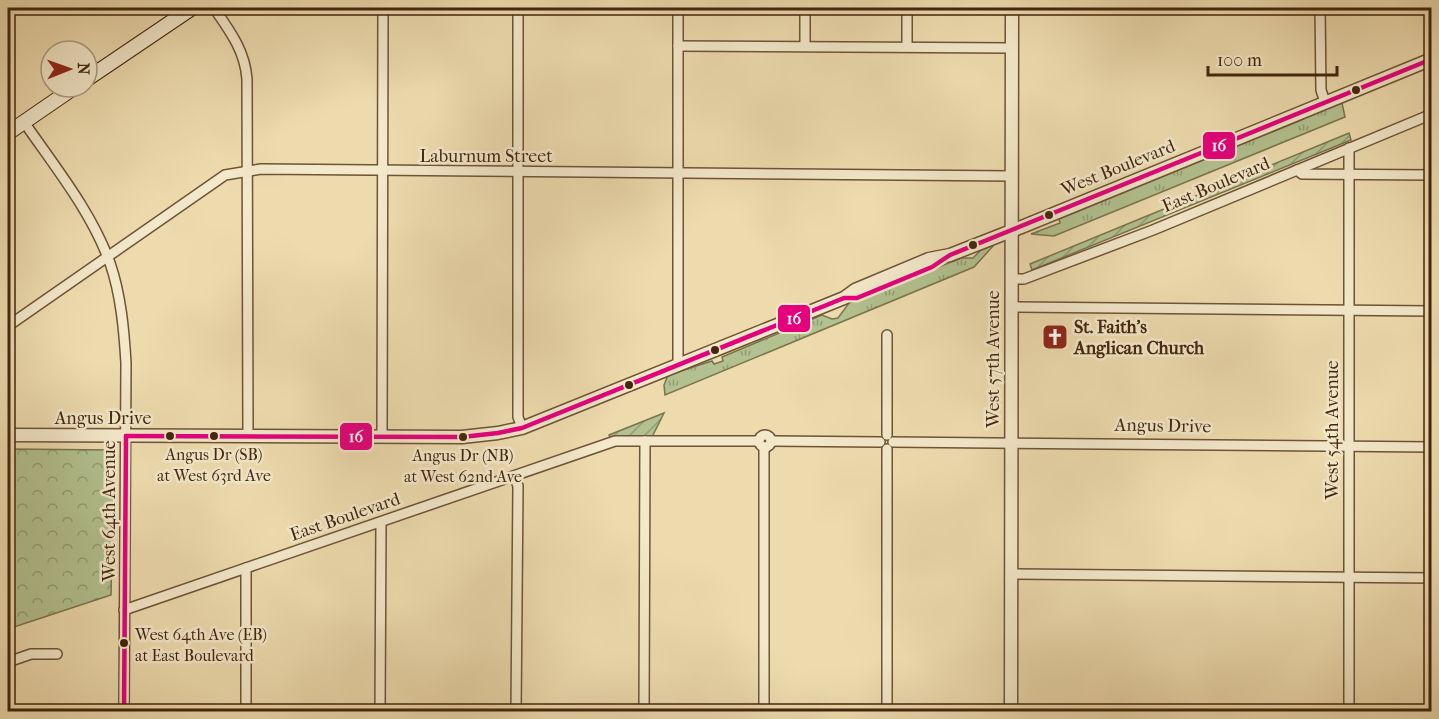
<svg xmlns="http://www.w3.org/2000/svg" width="1439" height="719" viewBox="0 0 1439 719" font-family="'IM FELL French Canon',serif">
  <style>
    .grass { fill: url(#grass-tufts); stroke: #7a744e; stroke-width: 1.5 }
    .park { fill: url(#park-crowns); stroke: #7a744e; stroke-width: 1.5 }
    .garden { fill: url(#garden-furrows); stroke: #7a744e; stroke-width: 1.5 }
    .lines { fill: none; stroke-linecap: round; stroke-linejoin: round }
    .minor-casing { stroke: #6e5336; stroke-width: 12 }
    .tertiary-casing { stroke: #6e5336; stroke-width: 15 }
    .secondary-casing { stroke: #43260e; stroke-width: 16 }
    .minor { stroke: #f3e8ca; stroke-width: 9 }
    .tertiary { stroke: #f3e8ca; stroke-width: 12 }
    .secondary { stroke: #f3e8ca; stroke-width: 14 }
    .bus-1-casing { stroke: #f3e8ca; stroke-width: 9 }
    .bus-1 { stroke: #e5007d; stroke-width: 4.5 }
    .bus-dot { fill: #43260e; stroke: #f3e8ca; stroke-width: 2 }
    .labels { text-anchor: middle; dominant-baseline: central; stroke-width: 5; stroke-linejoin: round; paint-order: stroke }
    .bus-label { font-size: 16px; fill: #43260e; stroke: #f3e8ca }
    .street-label { font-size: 18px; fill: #43260e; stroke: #f3e8ca }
    .poi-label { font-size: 18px; font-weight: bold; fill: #43260e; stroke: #f3e8ca; text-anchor: start }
    .line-badge { stroke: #f3e8ca; stroke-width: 2 }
    .badge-label { font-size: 16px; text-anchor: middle; font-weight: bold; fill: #fff }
  </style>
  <defs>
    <pattern id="grass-tufts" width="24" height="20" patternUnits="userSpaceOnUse" patternTransform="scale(1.5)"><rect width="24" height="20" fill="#b2c18f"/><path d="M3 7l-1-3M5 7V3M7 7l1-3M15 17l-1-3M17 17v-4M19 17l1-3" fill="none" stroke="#929d73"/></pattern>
    <pattern id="park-crowns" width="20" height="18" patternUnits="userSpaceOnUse" patternTransform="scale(1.5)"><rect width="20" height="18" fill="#b2c18f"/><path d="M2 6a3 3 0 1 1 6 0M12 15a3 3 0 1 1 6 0" fill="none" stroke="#929d73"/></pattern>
    <pattern id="garden-furrows" width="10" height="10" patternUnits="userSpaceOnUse" patternTransform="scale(1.5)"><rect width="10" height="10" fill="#b2c18f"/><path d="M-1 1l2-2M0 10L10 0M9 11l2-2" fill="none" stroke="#929d73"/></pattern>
  </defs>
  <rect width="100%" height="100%" fill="#eddbae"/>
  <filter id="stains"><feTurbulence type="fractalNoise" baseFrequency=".00333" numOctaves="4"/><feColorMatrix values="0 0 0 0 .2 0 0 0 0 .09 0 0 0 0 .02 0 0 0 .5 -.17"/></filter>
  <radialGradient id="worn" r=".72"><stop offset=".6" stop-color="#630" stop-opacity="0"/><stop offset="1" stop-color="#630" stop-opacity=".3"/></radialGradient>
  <g class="grass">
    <polygon points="1342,103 1345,117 1054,236 1031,234 1060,223 1059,219 1301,120 1325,107 1329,108"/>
    <polygon points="994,245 974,267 665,395 664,385 668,375 712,361 714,364 723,361 722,357 822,315 832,319 838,318 849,303 961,258 973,258 981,250"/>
  </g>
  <polygon class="park" points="8,449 114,450 111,595 8,629"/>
  <g class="garden">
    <polygon points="1349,133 1351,140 1032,270 1030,264"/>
    <polygon points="664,413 652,437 610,438 609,435"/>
  </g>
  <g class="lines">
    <g class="minor-casing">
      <g id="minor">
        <path d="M214 8C230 31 245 51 247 79L248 437"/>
        <polyline points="518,8 518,417 522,428"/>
        <polyline points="907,8 907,46"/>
        <polyline points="1320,8 1321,90 1325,102"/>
        <polyline points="678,46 1012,48"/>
        <polyline points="805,46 805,8"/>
        <path d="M24 122C55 167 91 211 110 263 121 295 124 330 126 363L124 712"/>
        <polyline points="1297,170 1302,174 1432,175"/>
        <polyline points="1012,279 1024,279 1153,230 1432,114"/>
        <polyline points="1012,307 1432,311"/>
        <polyline points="8,326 225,175 261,169 1011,176"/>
        <polyline points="887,335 887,435"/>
        <polyline points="678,366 678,8"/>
        <circle cx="765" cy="441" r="6"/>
        <polyline points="382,437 383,8"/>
        <polyline points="771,441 880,442"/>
        <polyline points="893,442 1432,447"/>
        <polyline points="764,447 764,712"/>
        <polyline points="514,476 518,486 516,712"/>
        <polyline points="246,568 246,712"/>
        <polyline points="1011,574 1432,578"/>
        <polyline points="124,610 615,441 759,441"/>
        <polyline points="8,662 31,654 57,654"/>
        <polyline points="380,712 381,522"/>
        <polyline points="644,712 645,441"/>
        <polyline points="887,712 887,449"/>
        <polyline points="1349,712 1349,148"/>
      </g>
    </g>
    <g class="tertiary-casing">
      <g id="tertiary">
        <polyline points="8,435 462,437 498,433 522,428 844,298 855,290 929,259 950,255 1024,226 1432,59"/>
        <polyline points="1011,712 1012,8"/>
      </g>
    </g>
    <g class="secondary-casing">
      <g id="secondary">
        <polyline points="87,79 192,8"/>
        <polyline points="8,133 75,87"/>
      </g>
    </g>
    <use href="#minor" class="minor"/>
    <use href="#tertiary" class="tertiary"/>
    <use href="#secondary" class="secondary"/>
    <g class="bus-1-casing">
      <g id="bus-1">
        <polyline points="126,436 462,437 498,433 522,428 844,298 857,298 932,267 950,255 1432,59"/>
        <polyline points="124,712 126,436"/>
      </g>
    </g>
    <use href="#bus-1" class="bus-1"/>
  </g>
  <defs>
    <g id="church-square" transform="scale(1.35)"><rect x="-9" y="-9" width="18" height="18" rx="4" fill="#8f2418" stroke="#f3e8ca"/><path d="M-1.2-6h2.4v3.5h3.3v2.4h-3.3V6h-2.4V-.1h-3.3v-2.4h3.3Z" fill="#fff"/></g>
  </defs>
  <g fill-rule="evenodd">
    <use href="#church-square" x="1055" y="337"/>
  </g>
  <g class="bus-dot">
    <circle cx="1356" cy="90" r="5"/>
    <circle cx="1049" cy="215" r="5"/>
    <circle cx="973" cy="245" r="5"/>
    <circle cx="715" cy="350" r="5"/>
    <circle cx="629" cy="385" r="5"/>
    <circle cx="170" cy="436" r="5"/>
    <circle cx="214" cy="436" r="5"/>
    <circle cx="463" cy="437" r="5"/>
    <circle cx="124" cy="643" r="5"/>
  </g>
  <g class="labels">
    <g class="bus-label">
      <text x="214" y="454">Angus Dr (SB)<tspan x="214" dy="21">at West 63rd Ave</tspan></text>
      <text x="463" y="455">Angus Dr (NB)<tspan x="463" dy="21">at West 62nd Ave</tspan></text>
      <text x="135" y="634" text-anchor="start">West 64th Ave (EB)<tspan x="135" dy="21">at East Boulevard</tspan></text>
    </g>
    <g class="street-label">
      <text x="486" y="156">Laburnum Street</text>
      <text transform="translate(1118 168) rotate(-22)">West Boulevard</text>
      <text transform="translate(1216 185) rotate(-23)">East Boulevard</text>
      <text transform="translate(993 359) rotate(-90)">West 57th Avenue</text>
      <text x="103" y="418">Angus Drive</text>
      <text transform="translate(1163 426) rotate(1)">Angus Drive</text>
      <text transform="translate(1332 430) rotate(-90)">West 54th Avenue</text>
      <text transform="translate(109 511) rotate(-90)">West 64th Avenue</text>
      <text transform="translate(345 517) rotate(-19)">East Boulevard</text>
    </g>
    <g class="poi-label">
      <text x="1074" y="327">St. Faith's<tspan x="1074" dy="21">Anglican Church</tspan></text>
    </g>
  </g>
  <g class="line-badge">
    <rect x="1202" y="131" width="34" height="29" rx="6" fill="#e5007d"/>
    <rect x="777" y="304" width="34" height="29" rx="6" fill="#e5007d"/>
    <rect x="339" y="422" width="34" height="29" rx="6" fill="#e5007d"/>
  </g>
  <g class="badge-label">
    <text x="1219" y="151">16</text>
    <text x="794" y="324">16</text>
    <text x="356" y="442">16</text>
  </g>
  <rect width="1439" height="719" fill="none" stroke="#eddbae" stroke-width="30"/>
  <rect x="9" y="9" width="1421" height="701" fill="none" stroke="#43260e" stroke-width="3"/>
  <rect x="15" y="15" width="1409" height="689" fill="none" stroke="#43260e" stroke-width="1.5"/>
  <g transform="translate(69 69) rotate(89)"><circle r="28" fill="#f3e8ca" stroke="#ad9a7f" stroke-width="1.5"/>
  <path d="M0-4.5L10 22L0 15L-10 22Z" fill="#8f2418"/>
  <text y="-9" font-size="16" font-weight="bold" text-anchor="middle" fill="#43260e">N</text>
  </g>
  <path d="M1208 66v9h129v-9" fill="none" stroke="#43260e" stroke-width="3"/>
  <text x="1217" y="66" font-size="18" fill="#43260e" stroke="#f3e8ca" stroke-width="4.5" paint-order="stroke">100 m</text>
  <rect width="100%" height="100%" filter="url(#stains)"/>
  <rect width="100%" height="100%" fill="url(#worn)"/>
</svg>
